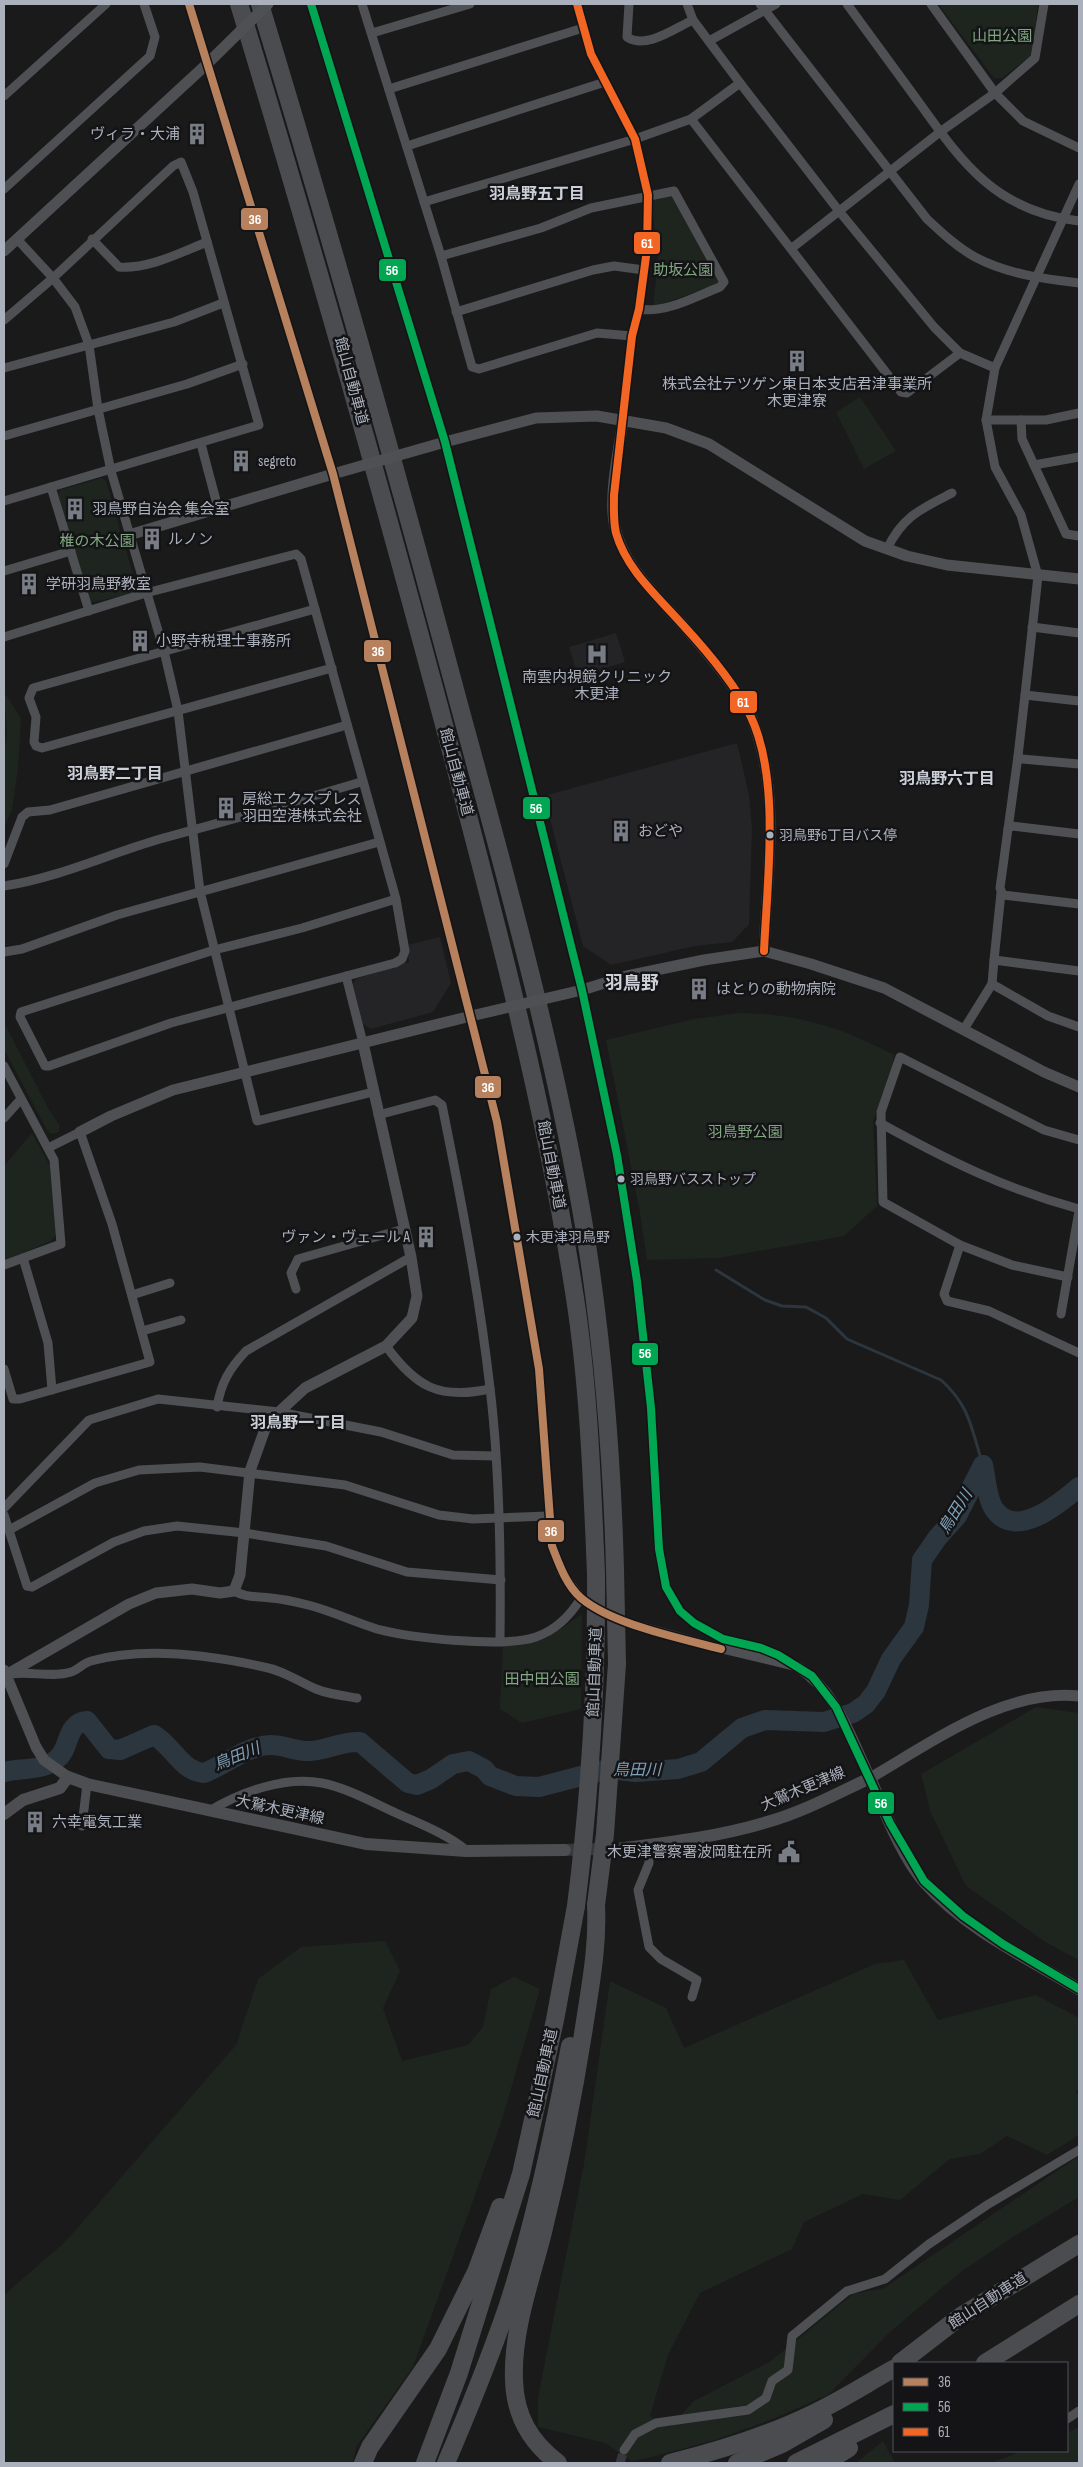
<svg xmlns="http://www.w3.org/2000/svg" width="1083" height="2467" viewBox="0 0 1083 2467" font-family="'Sofia Sans Condensed','Noto Sans JP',sans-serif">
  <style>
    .built { fill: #242427 }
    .green { fill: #1d251e }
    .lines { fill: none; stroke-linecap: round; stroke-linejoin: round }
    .stream { stroke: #2c363e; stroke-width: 3 }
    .river { stroke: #2c363e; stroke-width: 20 }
    .minor-tunnel { stroke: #37383b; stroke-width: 9; stroke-dasharray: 9 4.5; stroke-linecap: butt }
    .secondary-tunnel { stroke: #37383b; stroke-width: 12; stroke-dasharray: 12 6; stroke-linecap: butt }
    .minor { stroke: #4e5054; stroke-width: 9 }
    .tertiary { stroke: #4e5054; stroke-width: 11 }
    .secondary { stroke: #4d4e52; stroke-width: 12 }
    .motorway { stroke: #4b4c50; stroke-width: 18 }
    .tertiary-bridge { stroke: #4e5054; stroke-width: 11 }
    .motorway-bridge { stroke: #4b4c50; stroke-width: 18 }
    .bus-1-casing { stroke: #141417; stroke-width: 11 }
    .bus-2-casing { stroke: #141417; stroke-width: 11 }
    .bus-3-casing { stroke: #141417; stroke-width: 11 }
    .bus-1 { stroke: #b6815c; stroke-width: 8 }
    .bus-2 { stroke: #00a651; stroke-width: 8 }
    .bus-3 { stroke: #f26522; stroke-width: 8 }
    .bus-dot { fill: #abb1bc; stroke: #141417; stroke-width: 2 }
    .labels { text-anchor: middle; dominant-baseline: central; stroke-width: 5; stroke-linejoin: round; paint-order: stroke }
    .bus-label { font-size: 14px; fill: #abb1bc; stroke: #141417; text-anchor: start }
    .park-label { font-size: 15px; fill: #81a881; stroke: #141417 }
    .poi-label { font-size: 15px; fill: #abb1bc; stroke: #141417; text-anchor: start }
    .street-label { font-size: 15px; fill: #abb1bc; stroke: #141417 }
    .neighbourhood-label { font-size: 16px; font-weight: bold; fill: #ccd0d8; stroke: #141417 }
    .water-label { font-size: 16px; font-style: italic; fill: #80a1b8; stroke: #141417 }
    .quarter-label { font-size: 18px; font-weight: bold; fill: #ccd0d8; stroke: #141417 }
    .line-badge { stroke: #141417; stroke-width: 2 }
    .badge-label { font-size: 14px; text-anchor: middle; font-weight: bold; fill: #fff }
  </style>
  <rect width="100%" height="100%" fill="#1a1a1b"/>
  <g class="built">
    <polygon points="616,633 625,662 578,676 569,647"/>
    <polygon points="737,743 749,795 752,829 749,924 732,942 695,946 611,965 583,946 544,796"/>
    <polygon points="440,937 451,983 433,1012 371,1029 363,1024 353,984 356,979 409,962 407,945"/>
  </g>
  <g class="green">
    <polygon points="938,4 1038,4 1033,54 1002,78 994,78"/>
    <polygon points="672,193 720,281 717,285 653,307 658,260 651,197"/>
    <polygon points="860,397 896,451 864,469 836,412"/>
    <polygon points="102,478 106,481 137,588 135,593 93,602 88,600 58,494 60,490"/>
    <polygon points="4,692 21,718 18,768 12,810 4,827 4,757 7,733"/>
    <path d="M740 1013C800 1014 840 1027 894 1055L892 1070 873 1120 877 1206 844 1236 719 1258 647 1260 639 1207 606 1040 694 1019Z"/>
    <polygon points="4,1022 48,1108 59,1125 59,1132 51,1134 47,1130 4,1049"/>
    <polygon points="32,1133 50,1166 56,1235 51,1241 4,1261 4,1166"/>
    <polygon points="582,1614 581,1709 522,1723 500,1709 503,1645 531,1643 547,1638"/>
    <polygon points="1036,1707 1079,1713 1079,1960 1047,1943 966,1886 931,1813 921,1774"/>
    <polygon points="385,1941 400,1971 383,2008 402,2061 468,2045 483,2027 491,1989 514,1977 540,1989 501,2123 413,2367 356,2447 353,2463 4,2463 4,2295 66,2241 236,2045 258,1979 301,1947"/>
    <polygon points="904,1960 938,2020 1036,1995 1079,2018 1079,2090 1076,2092 1079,2097 1079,2135 1047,2155 1007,2136 980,2154 950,2159 900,2200 863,2194 804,2222 792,2249 700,2293 668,2355 650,2416 670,2427 694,2401 771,2361 853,2294 884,2288 1079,2156 1079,2197 1013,2237 962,2271 889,2333 828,2395 770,2420 715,2440 648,2458 631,2461 605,2443 538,2427 538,2397 584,2164 610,1981 666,2008 684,2048 875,1964"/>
    <polygon points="1079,2427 1079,2463 991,2463 1022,2451 1067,2451 1067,2433"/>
    <polygon points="883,2441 895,2463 856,2463"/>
  </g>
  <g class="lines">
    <path class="stream" d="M716 1270 765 1300 782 1306 806 1307 826 1318 847 1339 941 1380C971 1407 971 1429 983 1465"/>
    <g class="river">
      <path d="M983 1465C986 1477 987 1499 994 1509 1016 1541 1060 1503 1079 1487"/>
      <path d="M4 1772C21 1768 43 1771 57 1759 71 1748 65 1723 87 1721L109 1749 120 1750 154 1735C173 1746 181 1771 204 1773 225 1765 250 1744 272 1745 284 1745 297 1752 310 1751 327 1750 342 1741 360 1742L408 1783 417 1785 431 1779 453 1764 469 1761 484 1769 490 1776 516 1786 539 1787 608 1769 636 1772 678 1769 701 1762 742 1728 765 1720 824 1722 853 1713 866 1704 876 1691 891 1659 914 1627 919 1605 922 1560 938 1537 957 1516 983 1465"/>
    </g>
    <polyline class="minor-tunnel" points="620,2463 624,2450"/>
    <polyline class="secondary-tunnel" points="565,1850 624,1848"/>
    <g class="minor">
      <polyline points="189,4 333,474 497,1122 539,1369 552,1546 562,1573 581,1598 601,1610 629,1623 723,1649 798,1667"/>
      <polyline points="311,4 445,442 582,990 617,1155 637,1281 651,1408 659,1549 666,1587 680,1611 694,1623 723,1639 761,1648 792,1663"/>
      <polyline points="362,4 441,256 472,367 479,369 597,333 632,336"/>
      <polyline points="577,4 591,54 635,139 648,195 647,249 639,309 632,336 623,420"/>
      <path d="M629 4 627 37C646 50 675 28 693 20"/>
      <polyline points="687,4 693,20 740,83 839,211 934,327 960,353 995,368"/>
      <path d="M760 4 927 219C942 233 957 247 975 257 1007 274 1044 279 1079 283"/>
      <path d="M847 4C870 35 892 66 915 97 961 161 994 211 1079 221"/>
      <polyline points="931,4 995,93 1023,121 1079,148"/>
      <polyline points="372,33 470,4"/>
      <polyline points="709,41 776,4"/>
      <polyline points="389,89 583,28"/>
      <polyline points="4,96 106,4"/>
      <polyline points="691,119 901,392 907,393 960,353"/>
      <polyline points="407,146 605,82"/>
      <polyline points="4,189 150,56 155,37 144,4"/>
      <polyline points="424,202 635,139 691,119 740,83"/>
      <polyline points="17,239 53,278 75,307 89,345 98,409 111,471 164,651 178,711 200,891 257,1121 373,1092"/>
      <path d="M92 239 119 267C149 269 179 253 207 242"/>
      <polyline points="792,248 940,132 995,93 1035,58 1044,4"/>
      <path d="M441 256 541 228 591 208 674 191 724 282 720 287C696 296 665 314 639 309"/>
      <polyline points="456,312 593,270 614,266 644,270"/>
      <polyline points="4,320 53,278 173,166 181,162 193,192 259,425 4,501"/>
      <polyline points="4,368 174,322 223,303"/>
      <polyline points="986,420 1046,420 1079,413"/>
      <polyline points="1021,420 1022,439 1034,465 1079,457"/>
      <polyline points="4,436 187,384 243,364"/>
      <polyline points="201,444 218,508"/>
      <polyline points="1034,465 1066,534 1079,536"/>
      <polyline points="51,487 89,611"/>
      <path d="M887 549C903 516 921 509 952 493"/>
      <polyline points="4,571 71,551"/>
      <polyline points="315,609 33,688 29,698 36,717 34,742 36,746 42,748 332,668"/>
      <polyline points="1032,627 1079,633"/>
      <polyline points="4,637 146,593 296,554 301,559 396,899 405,951 402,959 395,963 171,1023 49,1066 45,1066 20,1017 21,1012 214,950 302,928 396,899"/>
      <polyline points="1025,695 1038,576 1021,515 995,467 986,420 995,368 1079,184"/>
      <polyline points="1079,701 1025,695 1018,756 1022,759 1079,764"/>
      <polyline points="1008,829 1018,756"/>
      <polyline points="1079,834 1012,826 1008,829 1000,888 1003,895 1079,904"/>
      <polyline points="4,864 22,817 28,812 50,810 347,725"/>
      <path d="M4 886C58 878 108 854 160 839 227 821 294 802 361 782"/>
      <polyline points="4,952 22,949 117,915 379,842"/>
      <polyline points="994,960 1001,893"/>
      <polyline points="1079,971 994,960 992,984 1048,1016 1079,1027"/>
      <polyline points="346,976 363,1043"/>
      <polyline points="964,1029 992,984"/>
      <polyline points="4,1066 54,1160 61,1244 4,1265"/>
      <path d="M378 1115 435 1100 442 1105C461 1199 479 1292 490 1388 500 1471 501 1557 500 1640"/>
      <polyline points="4,1118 21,1099"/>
      <path d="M880 1123C947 1160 1005 1189 1079 1209"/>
      <polyline points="960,1245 944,1294 947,1301 989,1311 1079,1353"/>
      <polyline points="23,1258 48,1343 52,1390"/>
      <polyline points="1068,1277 1012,1265 960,1245 883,1202 881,1112 900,1057 1044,1130 1079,1140"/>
      <polyline points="296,1289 291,1273 298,1259 404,1229"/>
      <polyline points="132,1295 170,1283"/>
      <polyline points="1061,1314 1079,1211"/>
      <polyline points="142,1331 181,1320"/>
      <path d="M386 1346C416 1387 439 1400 490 1389"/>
      <polyline points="4,1369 13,1399 20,1399 150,1362 112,1224 80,1132 48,1148"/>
      <path d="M217 1407C221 1383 229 1369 246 1351L411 1257"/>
      <polyline points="4,1508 89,1420 158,1399 279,1412 381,1432 453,1455 495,1456"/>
      <polyline points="4,1515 27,1586 32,1587 114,1542 144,1531 177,1526 245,1533 326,1546 407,1572 501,1580"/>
      <polyline points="9,1530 95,1483 139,1470 200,1467 345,1485 439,1515 473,1519 548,1516"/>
      <path d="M234 1591C246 1598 258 1596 271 1598 283 1599 296 1602 308 1605 332 1611 354 1622 377 1629 410 1638 504 1648 536 1637 556 1630 570 1616 581 1598"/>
      <path d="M11 1674C31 1671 52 1678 71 1672 78 1670 83 1663 91 1661 145 1646 210 1655 264 1667 285 1671 297 1681 316 1689 328 1694 344 1696 357 1698"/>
      <path d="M209 1811C241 1792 284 1776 322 1783 347 1788 372 1802 396 1813 420 1824 445 1833 466 1850"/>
      <polyline points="82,1826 87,1784"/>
      <polyline points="649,1845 649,1863 638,1890 649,1947 661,1959 697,1980 692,1997"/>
      <polyline points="1067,2419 1079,2411"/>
      <polyline points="624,2450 635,2434 656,2423 748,2410 766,2398 772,2381 788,2370 792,2336 847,2291 885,2279 929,2244 987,2205 1079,2150"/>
    </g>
    <g class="tertiary">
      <polyline points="4,251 208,63"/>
      <path d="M623 420C619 450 611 484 613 514 616 559 654 593 682 624 704 649 739 689 752 719 781 790 767 876 764 951"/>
      <polyline points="445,442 536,418 597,416 666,428 709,444 865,541 907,556 947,565 1079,579"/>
      <polyline points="129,535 333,474"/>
      <polyline points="582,990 627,976 704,960 764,951 811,964 884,988 1044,1072 1079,1087"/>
      <polyline points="80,1132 111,1116 173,1090 471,1016"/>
      <path d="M798 1667C837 1692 851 1738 870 1778 931 1743 1005 1688 1079 1696"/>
      <polyline points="4,1670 36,1747 44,1760 68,1777"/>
      <polyline points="6,1675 129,1604 156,1593 192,1589 220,1593 234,1591 240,1575 250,1471 265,1429 279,1412 305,1388 386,1346 412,1318 417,1296 411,1257 363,1043"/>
    </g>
    <g class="secondary">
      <polyline points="4,1814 23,1800 60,1788 68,1777 87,1784 366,1844 466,1851 565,1850"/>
      <path d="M624 1848C672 1842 721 1836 767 1822 803 1812 836 1794 870 1778 884 1810 902 1857 925 1883 966 1929 1027 1958 1079 1989"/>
    </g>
    <g class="motorway">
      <path d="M239 4C310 237 376 471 439 706 491 902 544 1098 575 1298 589 1389 592 1482 596 1573"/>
      <path d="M260 4C330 234 395 465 457 697 505 874 555 1051 585 1232 603 1344 612 1457 615 1570"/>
      <polyline points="900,2363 961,2316 1079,2244"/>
      <polyline points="985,2363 1079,2304"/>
      <polyline points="363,2463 370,2447 438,2349 476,2272 500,2207"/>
      <polyline points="425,2463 459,2373 521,2174 555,2020 576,1906"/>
      <path d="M446 2463C468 2412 489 2360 507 2308 535 2222 553 2134 570 2046"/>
      <path d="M558 2463C530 2442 515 2416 514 2380 512 2330 531 2280 543 2232 560 2163 574 2093 585 2021 591 1982 598 1945 596 1905"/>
      <path d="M670 2463C718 2451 767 2436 812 2414 840 2401 866 2384 893 2369"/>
      <polyline points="737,2463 782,2444 824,2420"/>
      <polyline points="796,2463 894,2414"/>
      <polyline points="825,2463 849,2448"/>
    </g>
    <g class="tertiary-bridge">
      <polyline points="208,63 268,4"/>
      <polyline points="333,474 445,442"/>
      <polyline points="471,1016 582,990"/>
    </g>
    <g class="motorway-bridge">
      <polyline points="596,1905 605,1834 617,1664 615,1570"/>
      <path d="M576 1906C590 1795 597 1684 596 1573"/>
    </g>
    <g class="bus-1-casing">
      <path id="bus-1" d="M189 4 333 474 497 1122 539 1369 552 1546C559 1564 566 1585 581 1598 613 1625 681 1638 721 1649"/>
    </g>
    <g class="bus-2-casing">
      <polyline id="bus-2" points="311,4 445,442 582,990 617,1155 637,1281 651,1408 659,1549 666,1587 680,1611 694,1623 723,1639 761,1648 778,1655 812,1676 836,1707 890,1823 924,1881 963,1916 1003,1944 1079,1989"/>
    </g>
    <g class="bus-3-casing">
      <path id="bus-3" d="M577 4 591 54 635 139 648 195 647 249 639 309 632 336 614 495C614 508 613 520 616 533 626 569 658 597 682 624 706 650 735 684 750 715 781 778 767 882 764 951"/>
    </g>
    <use href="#bus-1" class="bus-1"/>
    <use href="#bus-2" class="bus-2"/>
    <use href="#bus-3" class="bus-3"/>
  </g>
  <defs>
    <g id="building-bare" transform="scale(1.725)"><path d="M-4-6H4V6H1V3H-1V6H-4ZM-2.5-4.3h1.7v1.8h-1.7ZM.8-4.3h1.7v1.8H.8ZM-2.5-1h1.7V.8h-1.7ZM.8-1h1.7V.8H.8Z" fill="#787c84" stroke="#141417" stroke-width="2.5" paint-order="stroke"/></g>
    <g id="hospital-bare" transform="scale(1.725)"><path d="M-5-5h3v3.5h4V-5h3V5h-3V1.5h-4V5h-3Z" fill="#787c84" stroke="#141417" stroke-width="2.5" paint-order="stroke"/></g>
    <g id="civic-bare" transform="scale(1.725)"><path d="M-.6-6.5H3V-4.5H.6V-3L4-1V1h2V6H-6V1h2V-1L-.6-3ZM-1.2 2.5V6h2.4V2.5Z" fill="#787c84" stroke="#141417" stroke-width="2.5" paint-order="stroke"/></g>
  </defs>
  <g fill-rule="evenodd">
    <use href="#building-bare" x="197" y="134"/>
    <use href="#building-bare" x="797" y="361"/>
    <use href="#building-bare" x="241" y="461"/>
    <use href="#building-bare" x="75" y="509"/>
    <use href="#building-bare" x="152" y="539"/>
    <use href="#building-bare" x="29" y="584"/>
    <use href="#building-bare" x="140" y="641"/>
    <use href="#hospital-bare" x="597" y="654"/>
    <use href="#building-bare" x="226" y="808"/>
    <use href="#building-bare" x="621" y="831"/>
    <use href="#building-bare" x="699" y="989"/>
    <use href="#building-bare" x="426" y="1237"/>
    <use href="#building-bare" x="35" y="1822"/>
    <use href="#civic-bare" x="789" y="1852"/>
  </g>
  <g class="bus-dot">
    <circle cx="770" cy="835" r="4.5"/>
    <circle cx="621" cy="1179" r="4.5"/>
    <circle cx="517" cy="1237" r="4.5"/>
  </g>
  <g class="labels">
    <g class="bus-label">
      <text x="779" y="835">羽鳥野6丁目バス停</text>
      <text x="630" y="1179">羽鳥野バスストップ</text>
      <text x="526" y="1237">木更津羽鳥野</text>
    </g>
    <g class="park-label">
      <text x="1002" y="36">山田公園</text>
      <text x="683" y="270">助坂公園</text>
      <text x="97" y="541">椎の木公園</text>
      <text x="745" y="1132">羽鳥野公園</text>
      <text x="542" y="1679">田中田公園</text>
    </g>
    <g class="poi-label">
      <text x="180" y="134" text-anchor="end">ヴィラ・大浦</text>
      <text x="797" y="384" text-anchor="middle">株式会社テツゲン東日本支店君津事業所<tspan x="797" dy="17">木更津寮</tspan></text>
      <text x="258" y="461">segreto</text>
      <text x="92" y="509">羽鳥野自治会 集会室</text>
      <text x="168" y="539">ルノン</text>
      <text x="46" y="584">学研羽鳥野教室</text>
      <text x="156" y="641">小野寺税理士事務所</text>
      <text x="597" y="677" text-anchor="middle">南雲内視鏡クリニック<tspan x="597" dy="17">木更津</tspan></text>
      <text x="242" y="799">房総エクスプレス<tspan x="242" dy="17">羽田空港株式会社</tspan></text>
      <text x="638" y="831">おどや</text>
      <text x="716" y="989">はとりの動物病院</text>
      <text x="410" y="1237" text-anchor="end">ヴァン・ヴェール A</text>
      <text x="52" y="1822">六幸電気工業</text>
      <text x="772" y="1852" text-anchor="end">木更津警察署波岡駐在所</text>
    </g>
    <g class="street-label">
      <text transform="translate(351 381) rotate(75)">館山自動車道</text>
      <text transform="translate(456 772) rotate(75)">館山自動車道</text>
      <text transform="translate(551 1165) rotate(79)">館山自動車道</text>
      <text transform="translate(595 1672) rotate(-88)">館山自動車道</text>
      <text transform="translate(803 1789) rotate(-23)">大鷲木更津線</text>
      <text transform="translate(280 1810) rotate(12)">大鷲木更津線</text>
      <text transform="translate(543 2073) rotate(-78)">館山自動車道</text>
      <text transform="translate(988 2301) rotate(-33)">館山自動車道</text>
    </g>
    <g class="neighbourhood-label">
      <text x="537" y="194">羽鳥野五丁目</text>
      <text x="115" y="774">羽鳥野二丁目</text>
      <text x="947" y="779">羽鳥野六丁目</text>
      <text x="298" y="1423">羽鳥野一丁目</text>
    </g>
    <g class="water-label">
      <text transform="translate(956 1512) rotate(-58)">鳥田川</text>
      <text transform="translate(237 1757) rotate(-22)">鳥田川</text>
      <text x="637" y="1770">鳥田川</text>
    </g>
    <g class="quarter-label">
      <text x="632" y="983">羽鳥野</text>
    </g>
  </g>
  <g class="line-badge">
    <rect x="240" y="207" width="29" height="24" rx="5" fill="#b6815c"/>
    <rect x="633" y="231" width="28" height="24" rx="5" fill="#f26522"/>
    <rect x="378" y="258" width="29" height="24" rx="5" fill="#00a651"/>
    <rect x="363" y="639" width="29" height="24" rx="5" fill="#b6815c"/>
    <rect x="729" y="690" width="29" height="24" rx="5" fill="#f26522"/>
    <rect x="522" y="796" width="29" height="24" rx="5" fill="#00a651"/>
    <rect x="474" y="1075" width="28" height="24" rx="5" fill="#b6815c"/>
    <rect x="631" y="1342" width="28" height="24" rx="5" fill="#00a651"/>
    <rect x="537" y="1519" width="28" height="24" rx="5" fill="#b6815c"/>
    <rect x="867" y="1791" width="28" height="24" rx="5" fill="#00a651"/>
  </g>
  <g class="badge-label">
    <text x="255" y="224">36</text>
    <text x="647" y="248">61</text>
    <text x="392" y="275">56</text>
    <text x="378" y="656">36</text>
    <text x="743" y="707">61</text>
    <text x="536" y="813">56</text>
    <text x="488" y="1092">36</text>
    <text x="645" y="1358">56</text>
    <text x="551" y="1536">36</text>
    <text x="881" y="1808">56</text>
  </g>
  <rect width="1083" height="2467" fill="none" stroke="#abb1bc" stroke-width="10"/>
  <rect x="893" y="2362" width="175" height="90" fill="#141417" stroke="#505359"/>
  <rect x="903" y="2378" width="25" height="8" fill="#b6815c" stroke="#505359"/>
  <text x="938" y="2387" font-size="15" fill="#abb1bc">36</text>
  <rect x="903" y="2403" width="25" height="8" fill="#00a651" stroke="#505359"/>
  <text x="938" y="2412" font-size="15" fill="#abb1bc">56</text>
  <rect x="903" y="2428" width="25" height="8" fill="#f26522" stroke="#505359"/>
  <text x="938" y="2437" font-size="15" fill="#abb1bc">61</text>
</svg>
